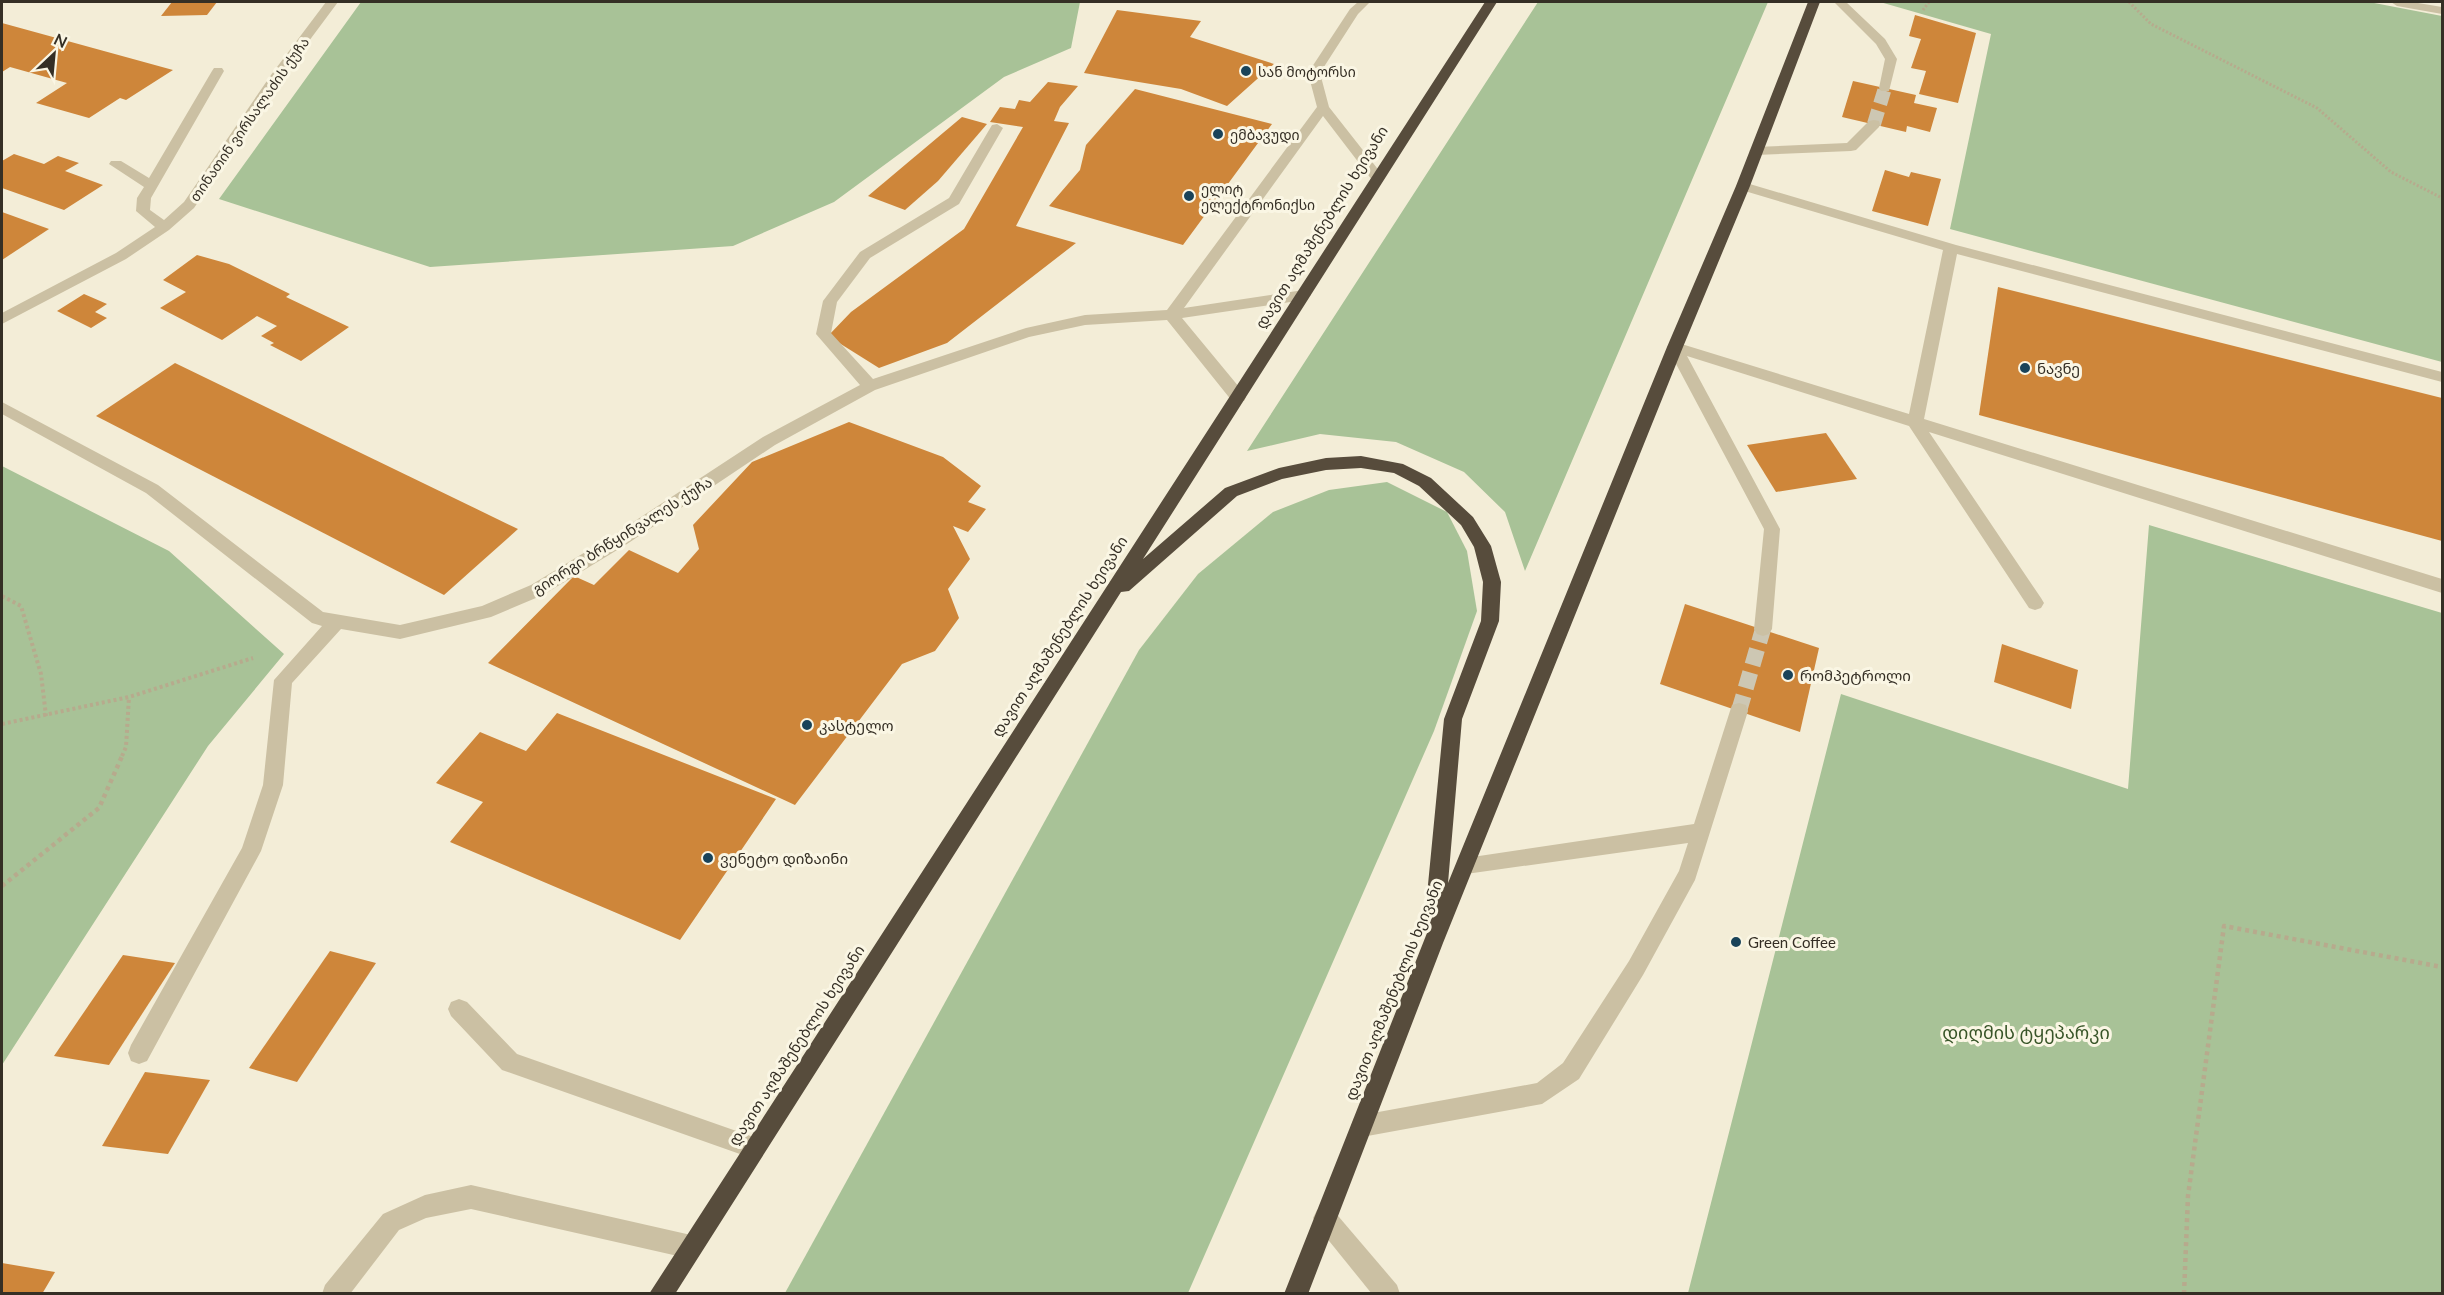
<svg xmlns="http://www.w3.org/2000/svg" width="2444" height="1295" viewBox="0 0 2444 1295" font-family="Lato,'Noto Sans Georgian',sans-serif">
  <style>
    .green { fill: #a8c297 }
    .building { fill: #ce863a }
    .lines { fill: none; stroke-linecap: round; stroke-linejoin: round }
    .minor-tunnel-far1 { stroke: #cdc7b3; stroke-width: 14; stroke-dasharray: 14 7; stroke-linecap: butt }
    .minor-tunnel { stroke: #cdc7b3; stroke-width: 16; stroke-dasharray: 16 8; stroke-linecap: butt }
    .path-far2 { stroke: #b7aa8d; stroke-width: 3; stroke-dasharray: 2 2; stroke-linecap: butt }
    .path-far1 { stroke: #b7aa8d; stroke-width: 4; stroke-dasharray: 3 3; stroke-linecap: butt }
    .path { stroke: #b7aa8d; stroke-width: 4.5; stroke-dasharray: 4 4; stroke-linecap: butt }
    .minor { fill: #cbc0a3; fill-rule: evenodd }
    .highway { fill: #574c3c; fill-rule: evenodd }
    .poi-dot { fill: #194359; stroke: #faf6e4; stroke-width: 2 }
    .labels { text-anchor: middle; dominant-baseline: central; stroke-width: 6; stroke-linejoin: round; paint-order: stroke }
    .far-poi-label { font-size: 14px; fill: #352f25; stroke: #faf6e4; text-anchor: start }
    .far-street-label { font-size: 14px; fill: #352f25; stroke: #faf6e4 }
    .street-label { font-size: 15px; fill: #352f25; stroke: #faf6e4 }
    .poi-label { font-size: 15px; fill: #352f25; stroke: #faf6e4; text-anchor: start }
    .near-park-label { font-size: 18px; fill: #385528; stroke: #faf6e4 }
  </style>
  <rect width="100%" height="100%" fill="#f3edd7"/>
  <g class="green">
    <polygon points="361,2 1080,2 1071,48 1004,77 834,202 733,246 430,267 219,199"/>
    <polygon points="1538,2 1768,2 1525,571 1505,512 1464,472 1396,442 1320,434 1247,451"/>
    <polygon points="1880,2 2369,2 2442,16 2442,362 1950,229 1991,34"/>
    <polygon points="2,466 169,551 284,654 208,746 2,1065"/>
    <polygon points="1387,482 1447,512 1467,551 1477,611 1434,731 1188,1293 785,1293 1139,650 1198,574 1273,512 1329,490"/>
    <polygon points="2149,525 2442,613 2442,1293 1688,1293 1841,694 2128,789"/>
  </g>
  <g class="building">
    <polygon points="172,2 217,2 207,15 161,16"/>
    <polygon points="1117,10 1201,21 1190,37 1274,64 1227,106 1181,89 1084,73"/>
    <polygon points="1915,15 1976,33 1958,103 1919,94 1926,71 1911,68 1921,39 1909,36"/>
    <polygon points="2,23 173,70 126,100 120,98 89,118 36,103 67,83 10,67 2,72"/>
    <polygon points="1853,81 1916,95 1914,103 1937,108 1930,132 1907,126 1906,132 1842,117"/>
    <polygon points="1048,82 1078,86 1060,107 1054,121 1069,123 1016,226 1076,243 947,343 879,368 828,336 851,312 964,229 1023,127 990,122 1000,107 1015,109 1019,100 1030,102"/>
    <polygon points="1135,89 1272,124 1183,245 1049,206 1080,170 1086,145"/>
    <polygon points="962,117 987,124 938,181 905,210 868,196"/>
    <polygon points="14,154 44,164 58,156 79,163 65,171 103,185 64,210 2,188 2,161"/>
    <polygon points="1885,170 1909,177 1911,172 1941,179 1928,226 1872,211"/>
    <polygon points="2,212 49,229 2,260"/>
    <polygon points="197,255 229,264 290,294 286,297 349,327 301,361 270,345 274,343 261,336 277,326 257,316 222,340 160,308 186,292 163,280"/>
    <polygon points="1998,287 2442,398 2442,541 1979,415"/>
    <polygon points="84,294 107,304 95,312 107,318 91,328 57,311"/>
    <polygon points="175,363 518,529 444,595 96,416"/>
    <polygon points="849,422 943,457 981,486 968,502 986,509 968,532 953,526 970,559 948,589 959,618 935,651 902,664 795,805 488,663 574,576 594,585 629,550 678,573 699,549 693,525 752,462"/>
    <polygon points="1826,433 1857,479 1776,492 1747,445"/>
    <polygon points="1685,604 1819,648 1800,732 1660,684"/>
    <polygon points="2002,644 2078,670 2071,709 1994,682"/>
    <polygon points="557,713 776,799 680,940 450,842 483,802 436,783 480,732 526,751"/>
    <polygon points="330,951 376,963 297,1082 249,1068"/>
    <polygon points="123,955 175,963 109,1065 54,1056"/>
    <polygon points="145,1072 210,1080 168,1154 102,1146"/>
    <polygon points="2,1263 55,1272 42,1294 2,1294"/>
  </g>
  <g class="lines">
    <polyline class="minor-tunnel-far1" points="1874,124 1885,88"/>
    <polyline class="minor-tunnel" points="1739,711 1763,629"/>
    <g class="path-far2">
      <polyline points="2129,2 2151,24 2317,108 2391,172 2442,198"/>
      <polyline points="1923,10 1929,2"/>
    </g>
    <g class="path-far1">
      <polyline points="2,596 21,606 41,674 46,716"/>
      <polyline points="2,724 129,697 253,658"/>
      <polyline points="122,756 126,747 129,697"/>
    </g>
    <g class="path">
      <polyline points="2,886 99,808 123,754"/>
      <polyline points="2184,1294 2188,1196 2224,926 2442,967"/>
    </g>
    <g class="minor">
      <polygon points="326,2 338,2 280,80 194,208 169,230 126,259 2,324 2,313 116,253 155,227 136,211 137,198 144,187 109,164 111,161 121,161 149,178 212,71 214,68 222,68 224,71 151,198 150,210 164,220 184,202 271,75"/>
      <polygon points="1358,2 1370,2 1358,14 1320,73 1329,107 1384,177 1377,181 1372,180 1323,116 1184,308 1304,290 1309,292 1311,295 1304,300 1182,318 1244,393 1246,397 1244,401 1232,401 1167,320 1085,325 1029,337 875,390 775,445 627,544 543,595 491,617 400,639 341,629 292,683 283,785 261,851 147,1061 139,1064 131,1061 128,1053 131,1045 242,848 263,785 274,680 322,626 312,623 146,493 2,414 2,402 158,485 323,612 400,625 482,606 531,585 615,534 763,437 860,385 816,334 823,301 860,252 949,198 992,125 997,124 1003,128 959,204 870,258 837,302 831,333 873,379 1026,328 1085,315 1167,310 1317,107 1308,73 1350,9"/>
      <polygon points="1834,2 1846,2 1885,39 1897,59 1889,91 1881,91 1879,88 1885,59 1876,44"/>
      <polygon points="2391,2 2412,2 2442,7 2442,14 2397,6"/>
      <polygon points="1874,120 1879,121 1880,124 1879,127 1856,150 1851,151 1756,155 1749,151 1756,147 1847,143 1869,121"/>
      <polygon points="1743,182 1956,245 2442,372 2442,382 1957,254 1924,419 2442,579 2442,593 1929,432 2041,598 2044,603 2041,608 2035,610 2029,608 1909,426 1687,356 1780,529 1772,629 1769,634 1763,636 1757,634 1754,629 1764,529 1667,347 1675,342 1909,414 1943,250 1738,189 1736,186 1738,183"/>
      <polygon points="1739,703 1746,705 1748,711 1695,880 1643,975 1579,1079 1542,1104 1362,1137 1354,1134 1351,1126 1354,1118 1362,1115 1537,1083 1563,1063 1629,961 1679,871 1688,843 1466,874 1459,871 1456,865 1459,859 1694,824 1730,711 1732,705"/>
      <polygon points="459,999 467,1002 517,1054 762,1140 765,1148 762,1156 754,1159 502,1070 451,1016 448,1009 451,1002"/>
      <polygon points="471,1185 691,1235 699,1239 703,1247 699,1255 691,1259 471,1209 426,1218 399,1230 350,1294 322,1294 325,1285 383,1214 425,1195"/>
      <polygon points="1325,1206 1333,1210 1397,1285 1400,1294 1372,1294 1317,1226 1313,1218 1317,1210"/>
    </g>
    <polygon class="highway" points="1485,2 1497,2 1143,559 1225,488 1279,468 1326,458 1361,456 1403,464 1431,478 1473,517 1491,546 1501,582 1499,621 1462,719 1448,883 1667,347 1736,186 1808,2 1820,2 1750,186 1683,347 1443,943 1308,1294 1284,1294 1427,933 1424,926 1444,719 1481,621 1483,582 1474,547 1461,525 1419,486 1394,473 1361,468 1326,470 1282,479 1237,496 1129,591 1121,592 675,1294 649,1294"/>
  </g>
  <g class="poi-dot">
    <circle cx="1246" cy="71" r="6"/>
    <circle cx="1218" cy="134" r="6"/>
    <circle cx="1189" cy="196" r="6"/>
    <circle cx="2025" cy="368" r="6"/>
    <circle cx="1788" cy="675" r="6"/>
    <circle cx="807" cy="725" r="6"/>
    <circle cx="708" cy="858" r="6"/>
    <circle cx="1736" cy="942" r="6"/>
  </g>
  <g class="labels">
    <g class="far-poi-label">
      <text x="1258" y="71">სან მოტორსი</text>
      <text x="1230" y="134">ემბავუდი</text>
      <text x="1201" y="188">ელიტ<tspan x="1201" dy="16">ელექტრონიქსი</tspan></text>
    </g>
    <g class="far-street-label">
      <text transform="translate(249 119) rotate(-55)">თინათინ ვირსალაძის ქუჩა</text>
    </g>
    <g class="street-label">
      <text transform="translate(1321 227) rotate(-58)">დავით აღმაშენებლის ხეივანი</text>
      <text transform="translate(622 535) rotate(-32)">გიორგი ბრწყინვალეს ქუჩა</text>
      <text transform="translate(1059 636) rotate(-57)">დავით აღმაშენებლის ხეივანი</text>
      <text transform="translate(1393 990) rotate(-68)">დავით აღმაშენებლის ხეივანი</text>
      <text transform="translate(796 1045) rotate(-57)">დავით აღმაშენებლის ხეივანი</text>
    </g>
    <g class="poi-label">
      <text x="2037" y="368">ნავნე</text>
      <text x="1800" y="675">რომპეტროლი</text>
      <text x="819" y="725">კასტელო</text>
      <text x="720" y="858">ვენეტო დიზაინი</text>
      <text x="1748" y="942">Green Coffee</text>
    </g>
    <g class="near-park-label">
      <text x="2026" y="1032">დიღმის ტყეპარკი</text>
    </g>
  </g>
  <rect width="2444" height="1295" fill="none" stroke="#352f25" stroke-width="6"/>
  <g transform="translate(54 54) rotate(26)" stroke="#faf6e4" stroke-width="4.5" paint-order="stroke">
  <path d="M0-4.5L10 22L0 15L-10 22Z" fill="#352f25"/>
  <text y="-9" font-size="16" font-weight="bold" text-anchor="middle" fill="#352f25">N</text>
  </g>
</svg>
